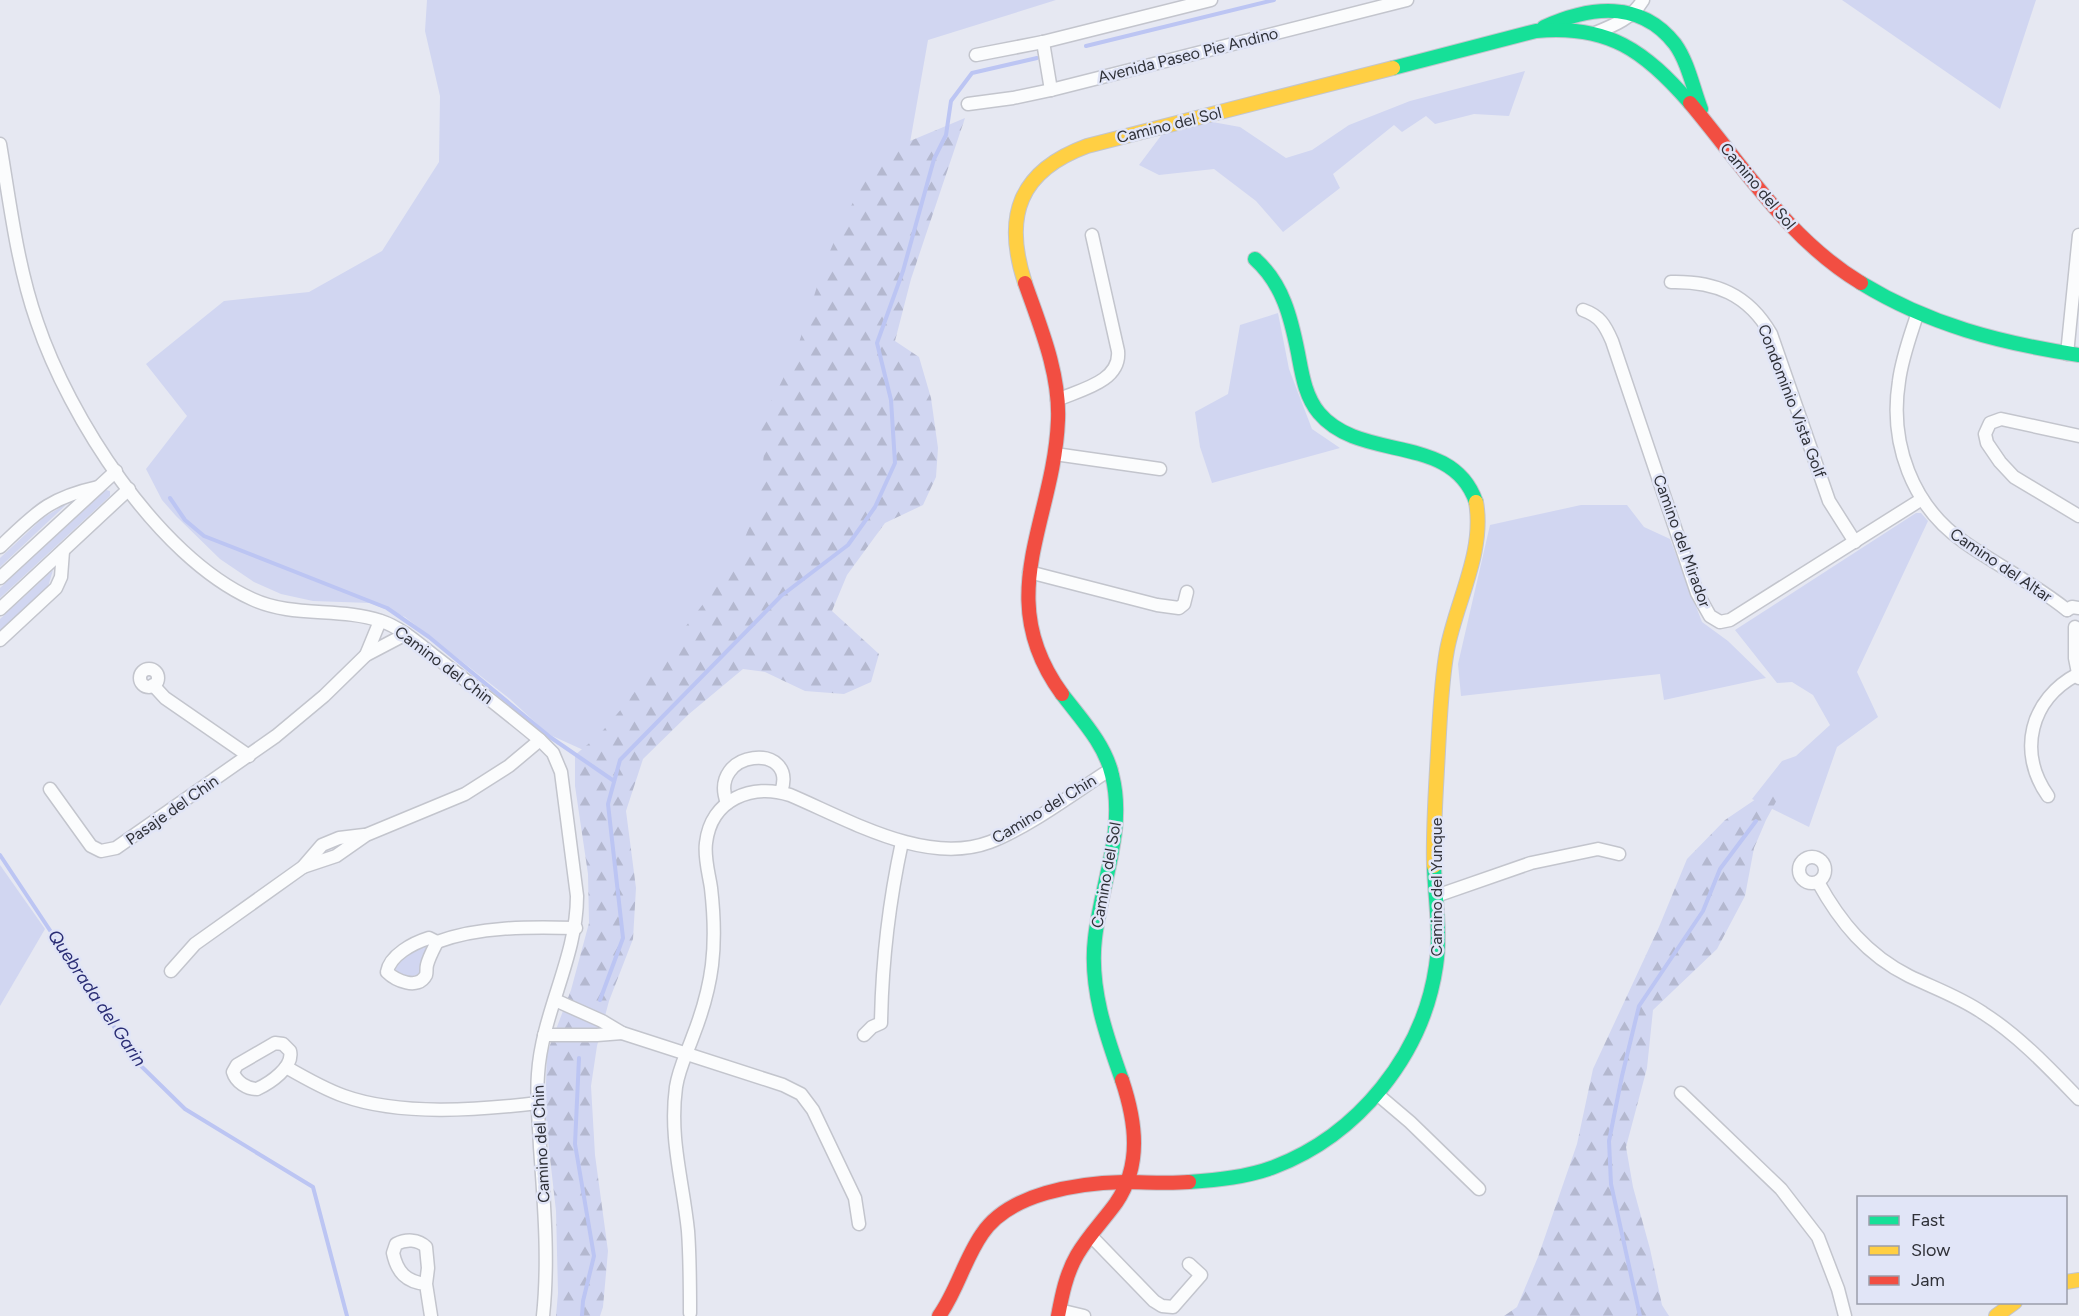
<svg xmlns="http://www.w3.org/2000/svg" width="2079" height="1316" viewBox="0 0 2079 1316" font-family="Figtree,sans-serif">
  <style>
    .green { fill: #d1d6f1 }
    .forest { fill: url(#forest-firs) }
    .lines { fill: none; stroke-linecap: round; stroke-linejoin: round }
    .stream { stroke: #bcc5f3; stroke-width: 4 }
    .street-casing { stroke: #c3c5cd; stroke-width: 15 }
    .fast-casing { stroke: #c3c5cd; stroke-width: 16 }
    .slow-casing { stroke: #c3c5cd; stroke-width: 16 }
    .jam-casing { stroke: #c3c5cd; stroke-width: 16 }
    .street { stroke: #fbfcfd; stroke-width: 12 }
    .fast { stroke: #16e098; stroke-width: 14 }
    .slow { stroke: #ffcf43; stroke-width: 14 }
    .jam { stroke: #f24e42; stroke-width: 14 }
    .labels { text-anchor: middle; dominant-baseline: central; stroke-width: 5; stroke-linejoin: round; paint-order: stroke }
    .street-label { font-size: 16px; fill: #2f3138; stroke: #e1e5f7 }
    .water-label { font-size: 18px; font-style: italic; fill: #2a2d74; stroke: #e1e5f7 }
  </style>
  <defs>
    <pattern id="forest-firs" width="22" height="20" patternUnits="userSpaceOnUse" patternTransform="scale(1.5)"><rect width="22" height="20" fill="#d1d6f1"/><path d="M5 1l3.5 6h-7zM16 11l3.5 6h-7z" fill="#b4b8cf"/></pattern>
  </defs>
  <rect width="100%" height="100%" fill="#e6e8f2"/>
  <g class="green">
    <polygon points="427,0 1056,0 928,40 908,154 877,443 590,753 548,734 510,699 405,617 370,603 313,601 281,594 254,582 220,559 176,516 162,500 146,469 187,416 146,364 224,301 309,292 382,251 439,162 440,96 425,31"/>
    <polygon points="1842,0 2036,0 2000,109"/>
    <polygon points="1525,71 1509,116 1474,114 1435,124 1426,116 1402,132 1394,125 1333,174 1340,188 1283,232 1256,201 1214,169 1159,175 1139,165 1163,133 1207,121 1240,127 1286,158 1312,150 1349,125 1410,101"/>
    <polygon points="1278,313 1289,369 1312,429 1340,448 1212,483 1200,447 1195,412 1228,394 1240,325"/>
    <polygon points="106,490 110,491 110,496 0,598 0,588"/>
    <polygon points="69,502 0,567 0,558 43,518"/>
    <polygon points="1581,505 1627,505 1644,527 1670,539 1702,622 1728,641 1766,678 1664,700 1660,674 1461,696 1458,664 1490,525"/>
    <polygon points="1916,513 1921,513 1928,521 1857,672 1878,717 1837,747 1809,827 1752,799 1782,761 1796,756 1830,725 1813,695 1792,682 1777,683 1735,630"/>
    <polygon points="53,570 47,590 0,633 0,619"/>
    <polygon points="0,865 45,929 0,1006"/>
    <path d="M429 942 430 946 419 978C408 980 396 976 394 965L401 957Z"/>
  </g>
  <g class="forest">
    <polygon points="965,118 911,279 895,341 919,357 931,398 938,448 936,477 923,505 885,523 847,575 832,611 879,654 871,682 844,694 805,691 765,672 743,669 689,714 643,759 626,811 636,888 633,939 609,1001 597,1046 591,1086 595,1155 608,1251 603,1307 600,1316 556,1316 558,1293 556,1211 545,1114 547,1053 571,990 589,923 588,874 575,786 575,755 599,735 623,707 735,563 759,502 764,453 756,425 776,393 796,352 824,265 843,221 865,180 898,146"/>
    <polygon points="1790,776 1766,820 1754,848 1745,896 1717,949 1653,1010 1647,1068 1626,1147 1633,1187 1650,1249 1662,1305 1669,1316 1504,1316 1517,1307 1538,1257 1577,1144 1593,1069 1659,927 1687,859 1725,820"/>
  </g>
  <g class="lines">
    <g class="stream">
      <polyline points="1086,46 1274,0"/>
      <polyline points="170,498 185,520 204,536 387,608 429,637 550,737 614,781"/>
      <polyline points="0,855 138,1063 185,1109 313,1187 347,1316"/>
      <polyline points="600,1000 623,938 608,804 620,760 781,596 848,545 875,507 895,463 891,400 877,343 903,271 934,159 946,135 951,101 972,73 1037,58"/>
      <polyline points="579,1058 575,1144 594,1256 583,1301 582,1316"/>
      <polyline points="1640,1316 1611,1184 1609,1141 1622,1076 1639,1006 1703,911 1720,869 1756,821"/>
    </g>
    <g class="street-casing">
      <g id="street">
        <path d="M1595 33C1615 25 1632 18 1643 0"/>
        <polyline points="1043,42 1051,90"/>
        <polyline points="976,55 1043,42 1211,0"/>
        <polyline points="968,104 1013,98 1051,90 1407,0"/>
        <path d="M0 144C10 203 17 265 37 322 69 417 157 556 252 599 293 618 339 607 381 621 402 628 420 645 437 658 472 685 506 712 540 740L553 753 561 772 577 896C577 958 542 1012 538 1074 536 1098 539 1122 540 1147 544 1203 549 1260 543 1316"/>
        <path d="M1671 282C1715 281 1748 294 1771 334L1829 501 1855 542"/>
        <path d="M1583 310C1600 316 1605 325 1612 341L1697 593 1710 616 1720 622 1730 620 1922 499"/>
        <path d="M1917 315C1910 337 1902 358 1899 381 1889 443 1912 506 1964 542 1998 566 2035 584 2067 610"/>
        <polyline points="2067,354 2079,235"/>
        <path d="M1057 400C1079 390 1121 382 1118 351L1092 235"/>
        <polyline points="2079,436 2001,419 1990,423 1985,434 1987,443 2000,462 2014,477 2079,516"/>
        <polyline points="1055,454 1160,469"/>
        <path d="M0 547C36 513 48 498 98 487"/>
        <polyline points="1029,572 1157,605 1179,608 1184,604 1187,592"/>
        <polyline points="0,578 116,471"/>
        <polyline points="0,609 129,489"/>
        <polyline points="2067,610 2072,607 2079,608"/>
        <polyline points="2075,627 2075,658 2079,678"/>
        <polyline points="0,640 56,588 61,577 63,551"/>
        <polyline points="366,655 380,621"/>
        <circle cx="149" cy="678" r="9"/>
        <polyline points="153,685 165,698 249,756"/>
        <polyline points="50,789 91,846 101,851 116,848 276,736 324,696 366,655 406,634"/>
        <path d="M2048 796C2017 752 2030 699 2078 674"/>
        <path d="M727 803C707 749 799 741 781 792"/>
        <circle cx="1812" cy="870" r="13"/>
        <polyline points="303,867 336,856 366,835 465,794 509,766 540,740"/>
        <path d="M1818 882C1840 922 1867 955 1909 976 1934 988 1960 997 1983 1013 2019 1036 2049 1068 2079 1099"/>
        <polyline points="1436,896 1531,863 1598,849 1619,854"/>
        <path d="M429 938 437 942C433 950 429 957 427 965 426 969 427 972 426 975 418 991 395 980 387 972 390 955 413 943 429 938Z"/>
        <path d="M437 942C480 926 529 927 576 928"/>
        <polyline points="171,971 195,944 303,867 322,845 339,838 364,835"/>
        <polyline points="555,1000 602,1021 622,1033 783,1085 801,1094 813,1110 855,1198 859,1224"/>
        <polyline points="544,1035 597,1035 622,1033"/>
        <path d="M864 1035 872 1027 881 1023C882 961 889 902 902 842"/>
        <path d="M275 1043 283 1044 290 1051C294 1067 270 1083 257 1089 247 1089 236 1082 233 1072L237 1065Z"/>
        <path d="M286 1067C305 1078 324 1089 344 1096 400 1116 479 1110 538 1103"/>
        <polyline points="1681,1093 1781,1189 1818,1237 1838,1289 1845,1316"/>
        <polyline points="1377,1094 1410,1122 1479,1189"/>
        <polyline points="1091,1236 1154,1301 1162,1306 1173,1307 1201,1275 1189,1264"/>
        <path d="M426 1284C406 1282 397 1272 393 1253L396 1244C406 1239 418 1239 426 1247L428 1268 426 1284 431 1316"/>
        <polyline points="1059,1310 1084,1316"/>
        <path d="M690 1313C690 1286 690 1258 688 1231 683 1181 669 1139 676 1087 679 1068 687 1053 693 1036 702 1013 709 989 712 965 715 940 714 914 711 888 709 874 704 858 706 843 711 799 752 783 790 795 849 820 926 866 990 842 1029 827 1075 792 1111 769"/>
      </g>
    </g>
    <g class="fast-casing">
      <g id="fast">
        <path d="M1544 27C1590 6 1641 0 1675 44 1688 62 1693 88 1701 109"/>
        <path d="M1393 68 1536 31C1608 24 1645 51 1690 103"/>
        <path d="M1255 259C1283 284 1291 318 1298 353 1302 374 1305 396 1319 413 1361 463 1452 432 1476 502"/>
        <path d="M1861 283C1930 325 2000 343 2079 355"/>
        <path d="M1062 694C1081 719 1105 744 1112 775 1126 829 1101 884 1095 938 1089 987 1106 1035 1122 1080"/>
        <path d="M1189 1182C1218 1180 1247 1177 1274 1167 1358 1135 1423 1055 1436 966 1441 933 1435 899 1434 866"/>
      </g>
    </g>
    <g class="slow-casing">
      <g id="slow">
        <path d="M1025 283C1003 216 1019 171 1087 146L1393 68"/>
        <path d="M1434 866C1433 828 1436 790 1438 751 1440 717 1441 683 1447 650 1456 602 1485 552 1476 502"/>
        <polyline points="2066,1282 2079,1280"/>
        <polyline points="1996,1316 2015,1302"/>
      </g>
    </g>
    <g class="jam-casing">
      <g id="jam">
        <path d="M1690 103C1744 167 1788 239 1861 283"/>
        <path d="M1025 283C1040 326 1060 373 1058 420 1054 522 991 597 1062 694"/>
        <path d="M939 1316C957 1291 964 1260 982 1234 1009 1193 1078 1183 1124 1182 1146 1182 1167 1184 1189 1182"/>
        <path d="M1058 1316C1062 1295 1066 1274 1077 1255 1088 1236 1103 1221 1116 1203 1142 1165 1136 1122 1122 1080"/>
      </g>
    </g>
    <use href="#street" class="street"/>
    <use href="#fast" class="fast"/>
    <use href="#slow" class="slow"/>
    <use href="#jam" class="jam"/>
  </g>
  <g class="labels">
    <g class="street-label">
      <text transform="translate(1188 55) rotate(-14)">Avenida Paseo Pie Andino</text>
      <text transform="translate(1169 125) rotate(-14)">Camino del Sol</text>
      <text transform="translate(1758 186) rotate(50)">Camino del Sol</text>
      <text transform="translate(1792 401) rotate(69)">Condominio Vista Golf</text>
      <text transform="translate(1682 541) rotate(70)">Camino del Mirador</text>
      <text transform="translate(2001 565) rotate(34)">Camino del Altar</text>
      <text transform="translate(444 665) rotate(37)">Camino del Chin</text>
      <text transform="translate(1044 809) rotate(-31)">Camino del Chin</text>
      <text transform="translate(172 810) rotate(-35)">Pasaje del Chin</text>
      <text transform="translate(1106 875) rotate(-80)">Camino del Sol</text>
      <text transform="translate(1436 887) rotate(-90)">Camino del Yunque</text>
      <text transform="translate(541 1144) rotate(-93)">Camino del Chin</text>
    </g>
    <g class="water-label">
      <text transform="translate(97 998) rotate(56)">Quebrada del Garin</text>
    </g>
  </g>
  <rect x="1857" y="1196" width="210" height="108" fill="#e1e5f7" stroke="#9a9dab" stroke-width="1.5"/>
  <rect x="1869" y="1216" width="30" height="9" fill="#16e098" stroke="#9a9dab" stroke-width="1.5"/>
  <text x="1911" y="1226" font-size="18" fill="#2f3138">Fast</text>
  <rect x="1869" y="1246" width="30" height="9" fill="#ffcf43" stroke="#9a9dab" stroke-width="1.5"/>
  <text x="1911" y="1256" font-size="18" fill="#2f3138">Slow</text>
  <rect x="1869" y="1276" width="30" height="9" fill="#f24e42" stroke="#9a9dab" stroke-width="1.5"/>
  <text x="1911" y="1286" font-size="18" fill="#2f3138">Jam</text>
</svg>
